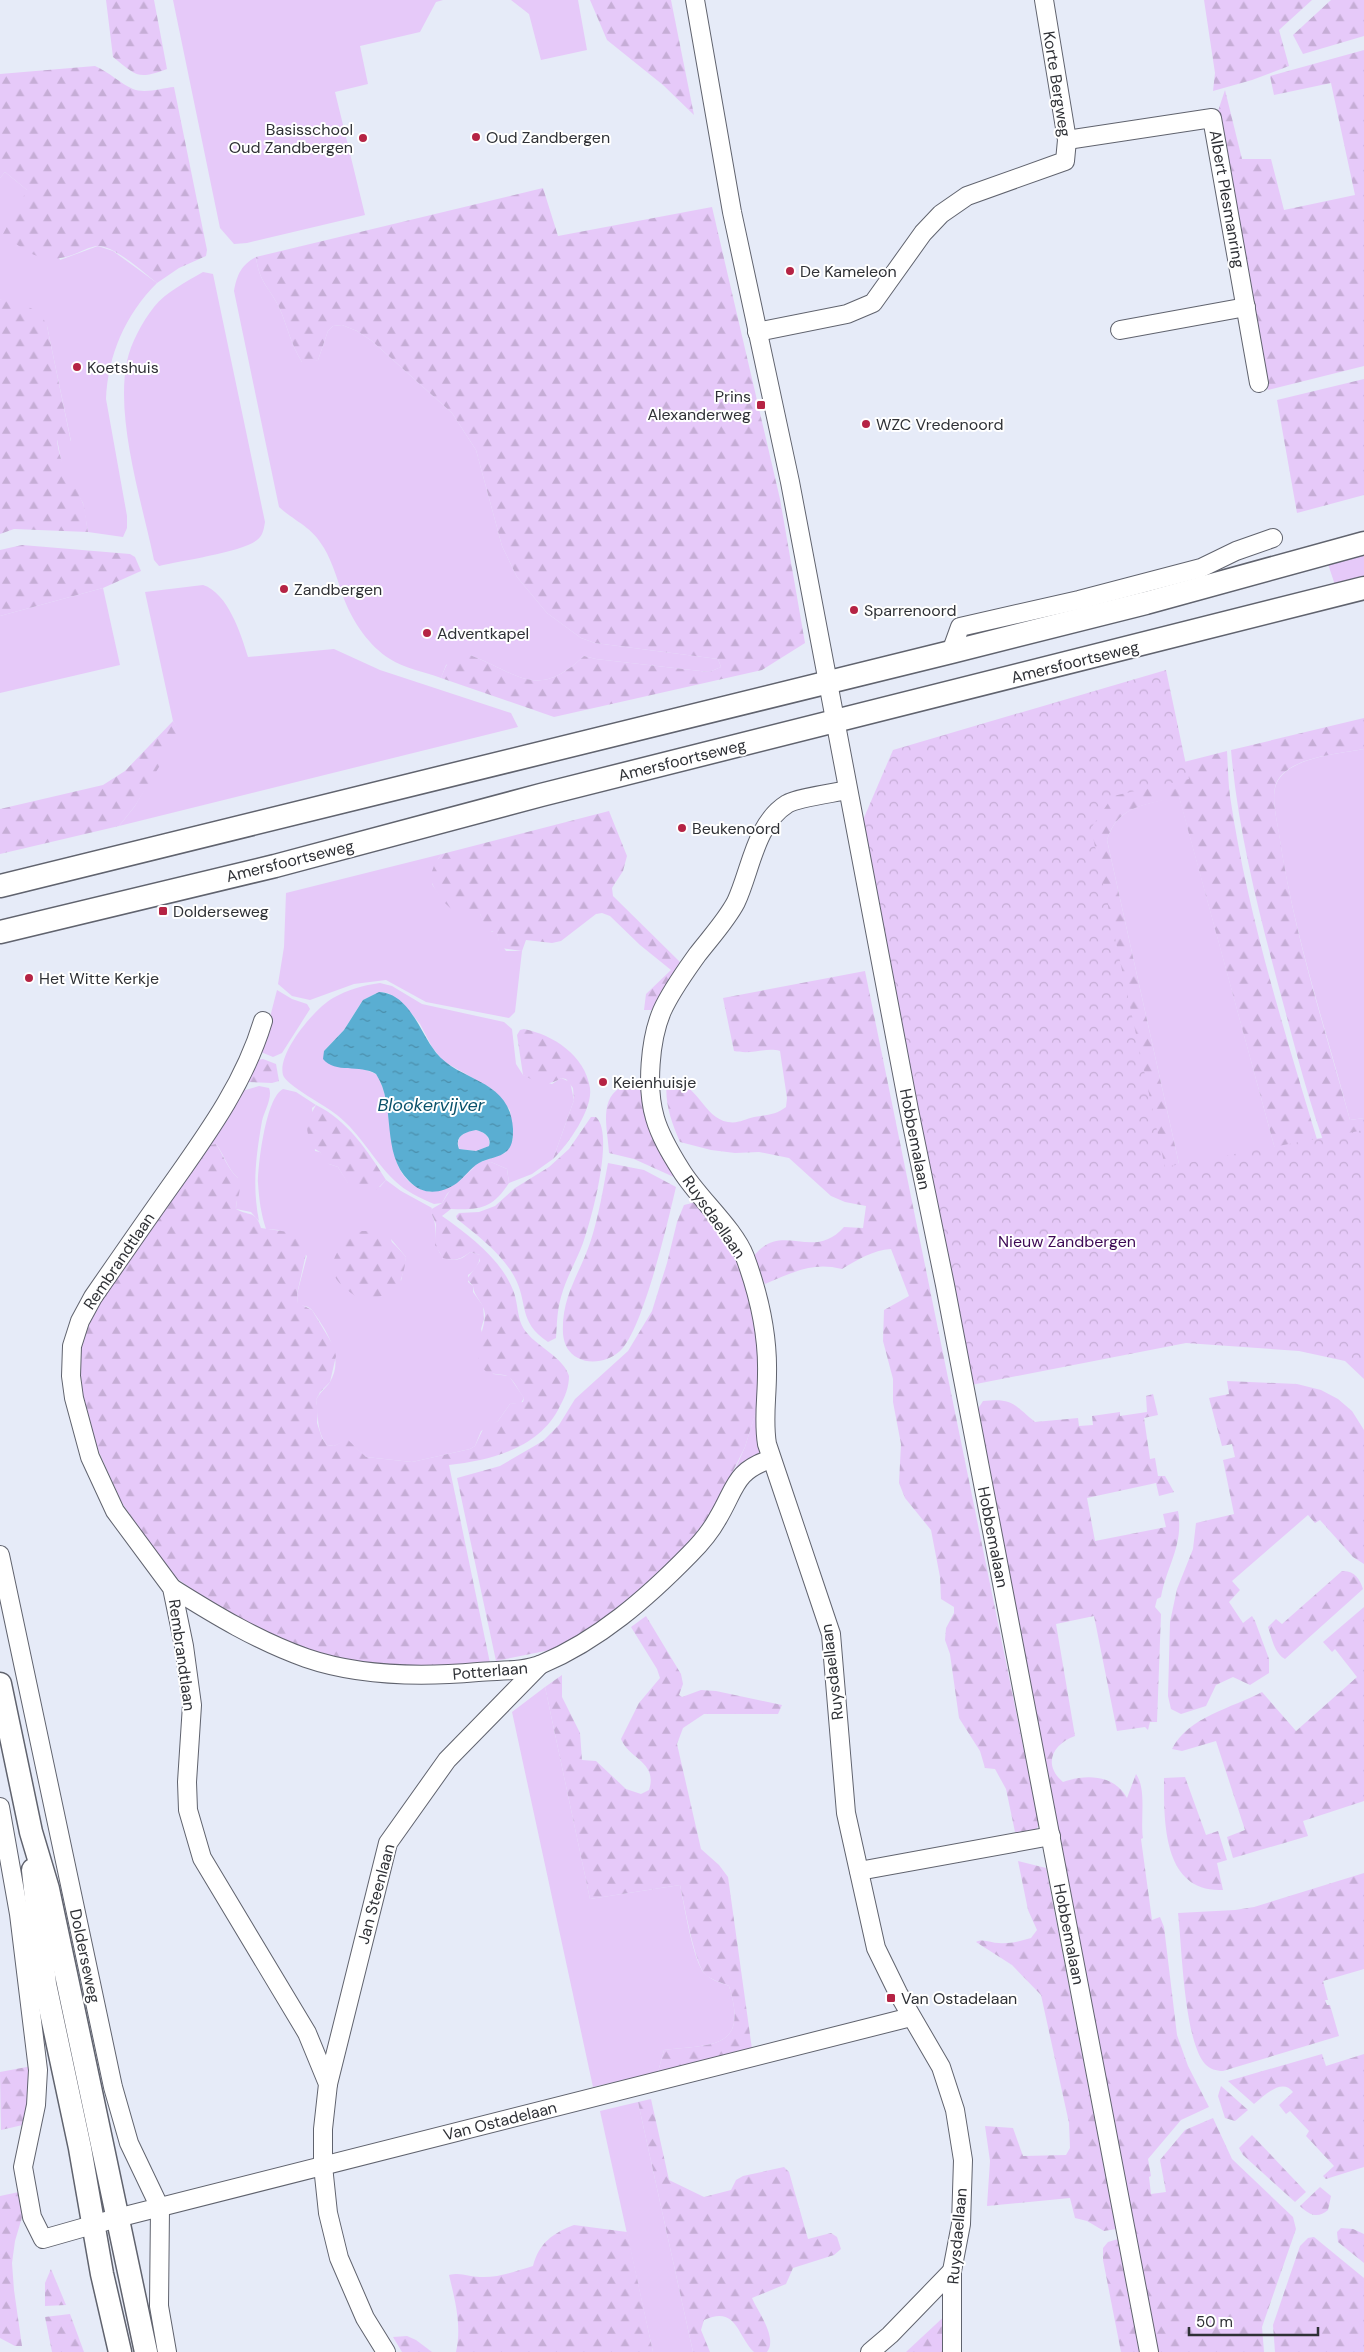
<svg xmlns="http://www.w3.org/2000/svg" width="1364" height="2352" viewBox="0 0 1364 2352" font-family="'DM Sans',sans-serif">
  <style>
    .grass { fill: #e6c9f9; fill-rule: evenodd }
    .forest { fill: url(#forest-firs); fill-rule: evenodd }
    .park { fill: url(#park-crowns) }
    .water { fill: url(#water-ripples); fill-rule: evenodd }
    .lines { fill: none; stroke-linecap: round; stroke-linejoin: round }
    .minor-casing { stroke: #60636e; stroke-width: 20 }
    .major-casing { stroke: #60636e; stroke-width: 25 }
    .minor { stroke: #fff; stroke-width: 18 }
    .major { stroke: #fff; stroke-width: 22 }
    .poi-dot { fill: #b52344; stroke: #fff; stroke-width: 2 }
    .labels { text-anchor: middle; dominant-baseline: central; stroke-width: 4; stroke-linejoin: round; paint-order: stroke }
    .street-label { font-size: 16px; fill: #2f3136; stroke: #fff }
    .poi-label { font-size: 16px; fill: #2f3136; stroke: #fff; text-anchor: start }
    .park-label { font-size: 16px; fill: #3d0955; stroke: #fff }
    .water-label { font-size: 18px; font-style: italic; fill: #09516a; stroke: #fff }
  </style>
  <defs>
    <pattern id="forest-firs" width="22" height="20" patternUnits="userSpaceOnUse" patternTransform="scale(1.25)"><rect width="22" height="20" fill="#e6c9f9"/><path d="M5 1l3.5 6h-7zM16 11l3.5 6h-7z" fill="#c6add6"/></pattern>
    <pattern id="park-crowns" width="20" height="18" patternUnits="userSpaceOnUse" patternTransform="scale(1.25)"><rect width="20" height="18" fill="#e6c9f9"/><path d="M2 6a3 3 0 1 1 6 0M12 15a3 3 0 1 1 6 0" fill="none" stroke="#c6add6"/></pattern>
    <pattern id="water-ripples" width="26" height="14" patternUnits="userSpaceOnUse" patternTransform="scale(1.25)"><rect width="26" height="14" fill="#5aaed2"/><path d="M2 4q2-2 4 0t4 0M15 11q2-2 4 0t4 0" fill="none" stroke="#4b8eab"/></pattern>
  </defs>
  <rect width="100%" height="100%" fill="#e6ebf8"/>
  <g class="grass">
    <polygon points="173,0 443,0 436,2 420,32 360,46 368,84 335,92 365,215 247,243 234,244 220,228"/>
    <polygon points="511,0 578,0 587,50 541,60 529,14"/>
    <path d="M5 172 27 190 60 260 98 246 113 251 157 283C125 315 108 355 106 399L127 516V528L123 537 88 532 83 503 62 465 57 439 71 441 47 326 0 299V178Z"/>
    <path d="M256 257C259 282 269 287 279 307 287 325 291 345 302 362L318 360 328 331 333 326 342 325 357 331 372 341 452 413 476 450 502 546 517 577 547 613 581 638 595 643 718 659 721 667 709 672 596 659 584 656C537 700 521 675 470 655L446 665 441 678C425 672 404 668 390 659 369 646 353 622 344 599 338 582 333 563 324 548 311 526 297 523 279 507L234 291C237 275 241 265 256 257Z"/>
    <path d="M203 272 213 274 265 522C264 528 263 536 257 540 243 552 180 561 159 566L154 560C142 502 115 419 127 361 131 343 142 322 154 307 166 292 186 282 203 272Z"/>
    <polygon points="1364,553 1364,578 1335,585 1328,564"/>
    <path d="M203 585C228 593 241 634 248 657L334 649 380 670 511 713 518 727 119 826 135 806 178 731 173 721 145 592Z"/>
    <polygon points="103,588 120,665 0,693 0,616"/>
    <path d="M1364 749V1118L1350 1120C1325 1026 1293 931 1279 834 1277 820 1271 798 1276 785 1286 757 1339 754 1364 749Z"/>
    <path d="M1179 796 1278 1160 1186 1182 1179 1164 1107 840C1118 804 1147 805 1179 796Z"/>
    <path d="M442 854 438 859 432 884C446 906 453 914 480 914L485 924 492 932H497L499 941 506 951H522L515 1012 509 1018 426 1002 386 980 354 984 310 1000 292 996 278 984 284 947 286 893Z"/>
    <path d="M380 983 392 986 422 1004 504 1022 512 1029 516 1064 523 1075 552 1084 561 1078 570 1082 574 1100 553 1159 532 1174 509 1183 507 1169 491 1162 473 1168 447 1194 442 1203 434 1204C420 1198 405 1191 395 1181 373 1160 361 1134 337 1115 326 1106 286 1085 283 1075 277 1053 315 1008 333 998 347 990 364 985 380 983ZM379 992 388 993 411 1013 420 1024 432 1047 443 1061 492 1089 510 1110 513 1139 505 1153 478 1163 430 1192C376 1179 400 1110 376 1074L361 1068 339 1067 324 1056V1051L344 1030 363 1000Z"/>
    <polygon points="277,990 292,999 307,1004 310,1009 282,1053 273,1057 261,1052"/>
    <path d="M259 1086 269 1088C273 1097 264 1112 262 1121 256 1156 252 1186 259 1221L251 1212 236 1209 238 1178C227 1168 225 1156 216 1144L210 1145 242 1091Z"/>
    <path d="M283 1089 296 1092 316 1105 312 1108 315 1151 320 1152 329 1164 338 1167 348 1183 380 1187 386 1180 401 1191 432 1208 431 1210C432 1215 435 1221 435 1226 436 1239 435 1259 452 1260 460 1260 465 1257 470 1252L480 1255C481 1261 474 1272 468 1275V1282L473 1286V1292L483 1306 484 1319 481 1329 493 1374 509 1376 524 1398 521 1403 510 1404 498 1421 481 1431 475 1446 470 1449 412 1462 366 1457 347 1440 334 1446 327 1445C316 1431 319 1416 316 1400 320 1392 326 1388 330 1382 345 1357 326 1330 312 1310 309 1306 302 1306 298 1304L297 1294 307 1256 279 1230 266 1229C261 1214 259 1199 258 1183 258 1164 266 1097 283 1089ZM391 1239 406 1257 401 1281Z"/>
    <path d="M476 1130C484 1132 491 1137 489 1146L476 1151 459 1149C455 1136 465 1131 476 1130Z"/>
    <polygon points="757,1408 763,1446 756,1457 733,1474 745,1447"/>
    <path d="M545 1687 590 1899 680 1885C684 1904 693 1962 705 1974 711 1980 722 1983 729 1986 749 2050 712 2044 664 2050L658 2072 593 2087 512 1712Z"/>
    <polygon points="638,2102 693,2352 653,2352 600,2111"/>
  </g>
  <g class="forest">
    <path d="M106 0H154L167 69C137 80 137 76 113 57Z"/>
    <polygon points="590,0 671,0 694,115 663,85 607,40"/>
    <polygon points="1204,0 1312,0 1279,30 1289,66 1252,80 1213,91 1215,73"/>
    <polygon points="1331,0 1364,0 1364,36 1303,54 1293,35"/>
    <polygon points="1364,50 1364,366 1268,390 1213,126 1225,90 1242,159 1271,159 1284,210 1355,195 1331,83 1274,95 1270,76"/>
    <path d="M95 66C109 72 121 84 133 89 145 94 162 88 174 87L207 250 206 256 179 268 157 283C144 273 115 246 98 246 90 246 79 253 72 255 42 266 25 251 3 234L27 190 5 172 0 178V74Z"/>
    <path d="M543 188 558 236 712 207 780 499 805 643 762 670 554 717 441 678C447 662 452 652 470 655 521 675 537 700 584 656L596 659 709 672 721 667 718 659 595 643 581 638 547 613 517 577 502 546 476 450 452 413 372 341 357 331 342 325 333 326 328 331 318 360 310 363 302 362C291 345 287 325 279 307 269 287 259 282 256 257Z"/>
    <path d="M0 299C20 307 38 303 47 326L71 442 57 440C60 468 72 477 82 501 86 510 86 522 88 532L14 529 0 534Z"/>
    <polygon points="1364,379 1364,495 1297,513 1277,400"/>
    <polygon points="22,545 130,554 135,557 141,571 103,588 0,616 0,550"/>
    <path d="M1364 718V749C1339 754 1286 757 1276 784 1271 798 1277 820 1279 833 1293 931 1324 1026 1350 1120L1364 1118V1243C1343 1195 1324 1147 1309 1097 1298 1061 1289 1024 1279 988 1258 909 1238 831 1231 750Z"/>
    <polygon points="173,721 180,733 135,806 119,826 0,854 0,809 103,785 125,771"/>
    <path d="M1227 751C1228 766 1228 781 1230 796 1247 913 1285 1033 1319 1146L1196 1328 1086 822 1133 775ZM1179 797 1278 1160 1186 1182 1179 1164 1107 840C1118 804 1147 805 1179 797Z"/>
    <path d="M609 811 627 856 623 871 612 888 613 896 680 962 652 1010H644L646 994 671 970 640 945 610 916 602 913 596 914 561 941 552 943 526 940 522 951 500 948 497 933 487 930 480 914C473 914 463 915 457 912 445 907 433 889 430 877L435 863 442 854Z"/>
    <path d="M865 971 1039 1824 1036 1830 1015 1832 1006 1789 995 1769 985 1768 980 1751 959 1718 950 1654 945 1640 946 1628 954 1613V1607L941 1599 940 1577 931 1530 905 1498 899 1483 901 1444 893 1402V1379L883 1341 884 1310 909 1296 891 1249C873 1250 857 1260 842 1269 812 1261 792 1273 765 1284L753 1257C782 1219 812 1263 844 1227L863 1228 866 1206 845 1202 831 1196 789 1158 759 1152 735 1153 711 1150 680 1142C671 1121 664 1102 667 1079 698 1081 703 1118 728 1122 738 1124 745 1119 754 1117 766 1115 776 1115 786 1107L787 1098 780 1051C765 1047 753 1055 734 1051L723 998Z"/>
    <path d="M524 1029C553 1035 585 1055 590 1088 593 1109 568 1145 553 1159L574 1100 573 1088 566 1079 561 1078C547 1088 536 1082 523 1075L517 1035 520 1030Z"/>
    <polygon points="263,1059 276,1064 279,1081 272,1083 247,1082 258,1060"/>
    <path d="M625 1085H633L643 1092C648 1125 657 1150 676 1178L634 1159 609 1153C608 1129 597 1097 625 1085Z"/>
    <path d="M316 1105C347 1120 368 1151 386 1180L374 1192 359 1194 350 1187 338 1167 326 1163 320 1152 310 1146 306 1123Z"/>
    <path d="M591 1117H596C615 1134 591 1221 583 1243 576 1262 566 1278 561 1297 557 1311 557 1324 556 1338L548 1342C517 1321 529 1303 514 1276 501 1253 477 1235 457 1219L456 1216 459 1213 479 1212 495 1206 515 1188 549 1167 569 1149Z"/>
    <path d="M216 1144C224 1156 227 1168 238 1178 243 1196 235 1198 236 1209 249 1217 255 1209 261 1228L295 1233 308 1245 297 1294 298 1303 312 1310 333 1345 336 1356 330 1382 320 1392 316 1400 318 1411 317 1423 322 1438 327 1445 334 1446 347 1439 366 1457 412 1462 470 1449 475 1446 484 1427 498 1421 510 1404 523 1402 524 1398C518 1391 513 1376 504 1375 499 1374 493 1374 488 1373 467 1357 485 1334 485 1314 484 1303 474 1297 473 1286L467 1279 480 1261V1255L470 1252C462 1259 453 1262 443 1258L435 1245 436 1224 430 1210 442 1203 451 1189 478 1164 491 1162 507 1169 509 1183C492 1209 480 1210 451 1209L442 1216C469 1235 501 1259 513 1290 519 1304 516 1321 527 1333 538 1347 564 1358 569 1376 569 1387 565 1397 560 1406 540 1448 492 1460 449 1465L490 1663 432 1668 375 1665 310 1651 259 1630 204 1599 169 1572 122 1503 94 1441 83 1399 79 1355 88 1324 108 1287 210 1145Z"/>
    <path d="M608 1163 644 1170 676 1187C668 1221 643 1330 620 1351 609 1361 591 1365 578 1358 568 1353 564 1344 563 1334 561 1296 580 1274 591 1240 599 1215 603 1189 608 1163Z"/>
    <polygon points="696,1202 720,1230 738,1259 755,1313 759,1369 757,1408 745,1447 714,1509 684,1549 599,1625 550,1650 496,1661 457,1478 500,1466 543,1441 559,1425 575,1399 628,1351 652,1311 667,1263 677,1222 684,1205"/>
    <path d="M362 1231C384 1231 392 1241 406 1257 403 1287 392 1297 361 1300 353 1294 343 1288 337 1280 323 1262 346 1237 362 1231Z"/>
    <polygon points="1227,1381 1297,1384 1321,1390 1338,1399 1352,1411 1364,1430 1364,1564 1353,1557 1320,1520 1315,1523 1308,1515 1232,1581 1240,1590 1229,1602 1243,1623 1252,1616 1255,1621 1269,1659 1269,1673 1250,1685 1233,1677 1216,1685 1206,1706 1181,1714 1171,1709 1168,1696 1170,1622 1177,1589 1193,1549 1196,1523 1234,1514 1223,1460 1235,1457 1232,1444 1222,1446 1209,1398 1229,1394"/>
    <path d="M1153 1394 1158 1415 1144 1418 1150 1459 1155 1458 1158 1476H1165L1174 1492 1159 1496 1156 1483 1087 1498 1095 1541 1166 1527 1163 1514 1178 1511C1184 1545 1167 1565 1161 1597L1157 1599 1155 1607 1161 1614 1157 1722H1150L1148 1730 1145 1727 1117 1731 1094 1616 1056 1624 1075 1736C1053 1744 1042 1764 1063 1782 1085 1774 1114 1774 1127 1798L1136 1774C1147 1790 1140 1819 1143 1838L1141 1839 1152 1920 1160 1917 1164 1927 1177 2035 1188 2066 1209 2107 1181 2120 1148 2159 1151 2176 1149 2177 1151 2194 1166 2192 1160 2160 1185 2130 1213 2118 1232 2159 1293 2217 1296 2229 1262 2327 1264 2352H1153L976 1412 983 1401C1013 1398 1013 1404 1035 1422L1078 1418 1079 1426 1093 1425 1092 1416 1120 1412V1416L1147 1412 1146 1396Z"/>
    <path d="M1342 1571C1354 1570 1360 1579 1363 1589L1285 1659C1274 1653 1272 1638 1268 1627L1276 1619 1282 1624Z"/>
    <path d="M1364 1607V1801L1303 1821 1308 1836 1233 1858 1227 1837 1245 1830 1216 1741 1182 1751 1172 1749C1188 1717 1232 1708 1262 1692L1296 1731 1357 1677 1335 1649 1332 1652 1323 1642Z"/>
    <path d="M646 1616 681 1674 683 1684 679 1695 682 1697 701 1690 716 1691 782 1705 778 1714H704L683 1728 677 1744 701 1849 719 1865 728 1877 752 2049 658 2072 664 2050C712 2044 749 2050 729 1986 722 1983 713 1980 707 1976 695 1968 684 1902 680 1885L590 1899 545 1687 562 1675V1697L580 1733 582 1760 596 1761 626 1789 641 1794 649 1790C658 1762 630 1760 621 1739L639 1703 660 1678 657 1669 631 1627Z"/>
    <path d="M1185 1777 1206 1835 1218 1831 1227 1860 1217 1863 1223 1890C1162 1893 1164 1820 1164 1778Z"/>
    <path d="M1018 1861 1046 1868 1116 2229 1104 2231 1087 2221 1075 2218 1070 2198 987 2206 990 2161 985 2126 1013 2128 1023 2156 1066 2155 1070 2148 1069 2123 1041 1995 1012 1965 976 1942C983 1938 991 1943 999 1943 1010 1944 1021 1941 1031 1938L1037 1930 1028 1910Z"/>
    <path d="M1364 1873V1969L1323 1981 1328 2000H1325L1327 2005H1330L1339 2036 1223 2071C1216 2071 1210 2069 1205 2064 1184 2040 1182 1947 1178 1913L1235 1910 1254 1907Z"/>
    <path d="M1322 2054 1326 2066 1364 2054V2167L1326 2179 1323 2176 1334 2166 1306 2136 1309 2131 1290 2111 1286 2114 1279 2105 1293 2092C1282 2077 1264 2096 1254 2104L1228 2081Z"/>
    <polygon points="32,2066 27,2124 1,2130 0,2072"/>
    <polygon points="1221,2086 1248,2110 1235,2121 1225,2118 1218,2096"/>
    <path d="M651 2099 669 2180 704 2197 731 2190 736 2180 743 2176 784 2167 789 2172 808 2239 831 2233 837 2237 841 2249 834 2255 793 2268 786 2284 752 2298C758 2312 778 2338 767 2352H754C737 2336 737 2305 704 2320L701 2330 710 2352H693L638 2102Z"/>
    <polygon points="1252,2135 1306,2192 1295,2202 1243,2155 1239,2148"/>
    <path d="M1320 2187 1331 2196 1328 2210C1318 2219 1309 2215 1300 2206Z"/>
    <polygon points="19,2192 23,2214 15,2241 12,2263 14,2290 22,2346 15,2346 0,2338 0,2196"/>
    <path d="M574 2225 627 2232 653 2352H456C462 2326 455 2300 449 2275 462 2272 468 2277 480 2277 499 2278 516 2271 533 2266 539 2243 553 2233 574 2225Z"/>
    <polygon points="1341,2228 1353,2229 1364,2234 1364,2263 1338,2242 1337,2232"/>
    <polygon points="1314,2237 1364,2278 1364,2352 1275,2352 1273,2325 1300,2246 1308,2238"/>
    <polygon points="1118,2239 1139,2352 1121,2352 1103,2260 1103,2248 1108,2242"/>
    <polygon points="51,2269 66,2305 45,2306 45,2283"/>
    <polygon points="950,2311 949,2352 906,2352"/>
    <polygon points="70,2314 84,2352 52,2352 45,2317"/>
    <polygon points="407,2336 416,2340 432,2352 402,2352 393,2337"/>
  </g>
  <polygon class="park" points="1166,670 1189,779 1113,796 1091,828 1165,1167 1364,1130 1364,1379 1345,1361 1299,1351 1186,1343 971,1385 916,1121 863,820 893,750"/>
  <path class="water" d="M379 992C407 993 419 1028 432 1047 455 1084 510 1075 513 1129 513 1137 513 1145 507 1151 499 1158 488 1158 479 1163 470 1168 465 1177 457 1183 441 1194 423 1196 409 1181 380 1152 397 1106 376 1074 360 1064 335 1074 323 1059L324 1051 344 1030 363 1000ZM476 1130C484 1132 492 1137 489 1146L476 1151 459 1149C454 1136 465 1132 476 1130Z"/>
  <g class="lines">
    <g class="minor-casing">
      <g id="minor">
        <polyline points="695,0 732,212 790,482 909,1110 945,1285 1149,2352"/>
        <polyline points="1067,140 1212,118 1259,383"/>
        <polyline points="1120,330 1246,307"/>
        <polyline points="757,332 847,314 873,303 923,233 941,214 967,196 1065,161 1067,140 1044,0"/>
        <polyline points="951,652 960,627 1079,600 1201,568 1236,551 1273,538"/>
        <path d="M847 790C834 793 796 798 787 804 755 824 751 870 736 902 726 921 710 938 697 955 685 972 671 991 662 1011 650 1039 646 1088 655 1118 660 1136 671 1154 681 1170 698 1198 734 1228 745 1257 759 1295 768 1334 767 1374 767 1398 763 1420 767 1444L831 1634 846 1813 876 1948 898 1993 941 2067 955 2110 963 2160 961 2224 952 2271V2352"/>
        <path d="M263 1021C245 1081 210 1130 174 1181 147 1219 120 1258 93 1297L80 1321 72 1346 71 1376 74 1398 90 1457 115 1511 172 1588 184 1646 192 1705 187 1782 188 1810 202 1858 307 2033 328 2084 323 2129V2166L328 2213 339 2258 365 2318 386 2352"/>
        <polyline points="0,1555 113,2087 129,2143 160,2208 159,2306 167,2352"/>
        <path d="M172 1588C215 1615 258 1641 306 1658 361 1677 422 1677 478 1672 499 1670 523 1672 542 1664 599 1640 647 1598 690 1554 700 1544 711 1531 718 1518 736 1488 734 1471 771 1459"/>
        <polyline points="0,1807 19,1914 38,2070 36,2105 23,2167 32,2217 43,2239 117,2218 911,2017"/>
        <polyline points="859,1871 1051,1836"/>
        <polyline points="328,2084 388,1843 447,1760 540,1665"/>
        <polyline points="870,2352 890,2335 952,2271"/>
      </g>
    </g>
    <g class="major-casing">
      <g id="major">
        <polyline points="0,886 951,652 1146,603 1364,543"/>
        <polyline points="0,932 275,866 541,795 1364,588"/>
        <polyline points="0,1684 31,1832 48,1889 146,2352"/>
        <polyline points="33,1870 45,1984 80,2148 102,2274 120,2352"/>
      </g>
    </g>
    <use href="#minor" class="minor"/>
    <use href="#major" class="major"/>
  </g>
  <g class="poi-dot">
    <circle cx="476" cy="137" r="5"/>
    <circle cx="363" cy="138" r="5"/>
    <circle cx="790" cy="271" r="5"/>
    <circle cx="77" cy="367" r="5"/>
    <rect x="756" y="400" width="10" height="10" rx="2.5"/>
    <circle cx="866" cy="424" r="5"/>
    <circle cx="284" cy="589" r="5"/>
    <circle cx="854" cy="610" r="5"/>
    <circle cx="427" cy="633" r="5"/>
    <circle cx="682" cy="828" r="5"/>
    <rect x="158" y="906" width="10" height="10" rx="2.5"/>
    <circle cx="29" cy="978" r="5"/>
    <circle cx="603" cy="1082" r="5"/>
    <rect x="886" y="1993" width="10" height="10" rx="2.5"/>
  </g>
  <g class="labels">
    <g class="street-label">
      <text transform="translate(1057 84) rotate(81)">Korte Bergweg</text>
      <text transform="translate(1227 199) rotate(80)">Albert Plesmanring</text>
      <text transform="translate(1075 662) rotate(-14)">Amersfoortseweg</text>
      <text transform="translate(682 760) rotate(-14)">Amersfoortseweg</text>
      <text transform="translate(290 861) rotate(-14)">Amersfoortseweg</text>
      <text transform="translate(915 1139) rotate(79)">Hobbemalaan</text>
      <text transform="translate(714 1217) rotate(55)">Ruysdaellaan</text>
      <text transform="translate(119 1261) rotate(-56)">Rembrandtlaan</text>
      <text transform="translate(993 1537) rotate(79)">Hobbemalaan</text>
      <text transform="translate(182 1655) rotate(82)">Rembrandtlaan</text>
      <text transform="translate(490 1671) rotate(-5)">Potterlaan</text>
      <text transform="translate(832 1672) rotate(-97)">Ruysdaellaan</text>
      <text transform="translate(376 1894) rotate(-75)">Jan Steenlaan</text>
      <text transform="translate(1069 1934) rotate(79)">Hobbemalaan</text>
      <text transform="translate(85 1956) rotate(78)">Dolderseweg</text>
      <text transform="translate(500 2121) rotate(-14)">Van Ostadelaan</text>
      <text transform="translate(957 2236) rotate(-85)">Ruysdaellaan</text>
    </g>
    <g class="poi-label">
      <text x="353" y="129" text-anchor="end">Basisschool<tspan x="353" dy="18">Oud Zandbergen</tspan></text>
      <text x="486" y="137">Oud Zandbergen</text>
      <text x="800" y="271">De Kameleon</text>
      <text x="87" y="367">Koetshuis</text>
      <text x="751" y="396" text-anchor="end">Prins<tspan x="751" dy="18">Alexanderweg</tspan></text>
      <text x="876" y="424">WZC Vredenoord</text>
      <text x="294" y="589">Zandbergen</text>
      <text x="864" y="610">Sparrenoord</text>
      <text x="437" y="633">Adventkapel</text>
      <text x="692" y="828">Beukenoord</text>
      <text x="173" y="911">Dolderseweg</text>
      <text x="39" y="978">Het Witte Kerkje</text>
      <text x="613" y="1082">Keienhuisje</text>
      <text x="901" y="1998">Van Ostadelaan</text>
    </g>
    <g class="park-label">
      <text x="1067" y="1241">Nieuw Zandbergen</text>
    </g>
    <g class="water-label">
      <text x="431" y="1105">Blookervijver</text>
    </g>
  </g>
  <path d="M1189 2327v8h129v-8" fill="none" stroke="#2f3136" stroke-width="2.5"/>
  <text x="1196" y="2327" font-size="15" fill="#2f3136" stroke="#ffffff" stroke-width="4" paint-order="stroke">50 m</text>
</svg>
